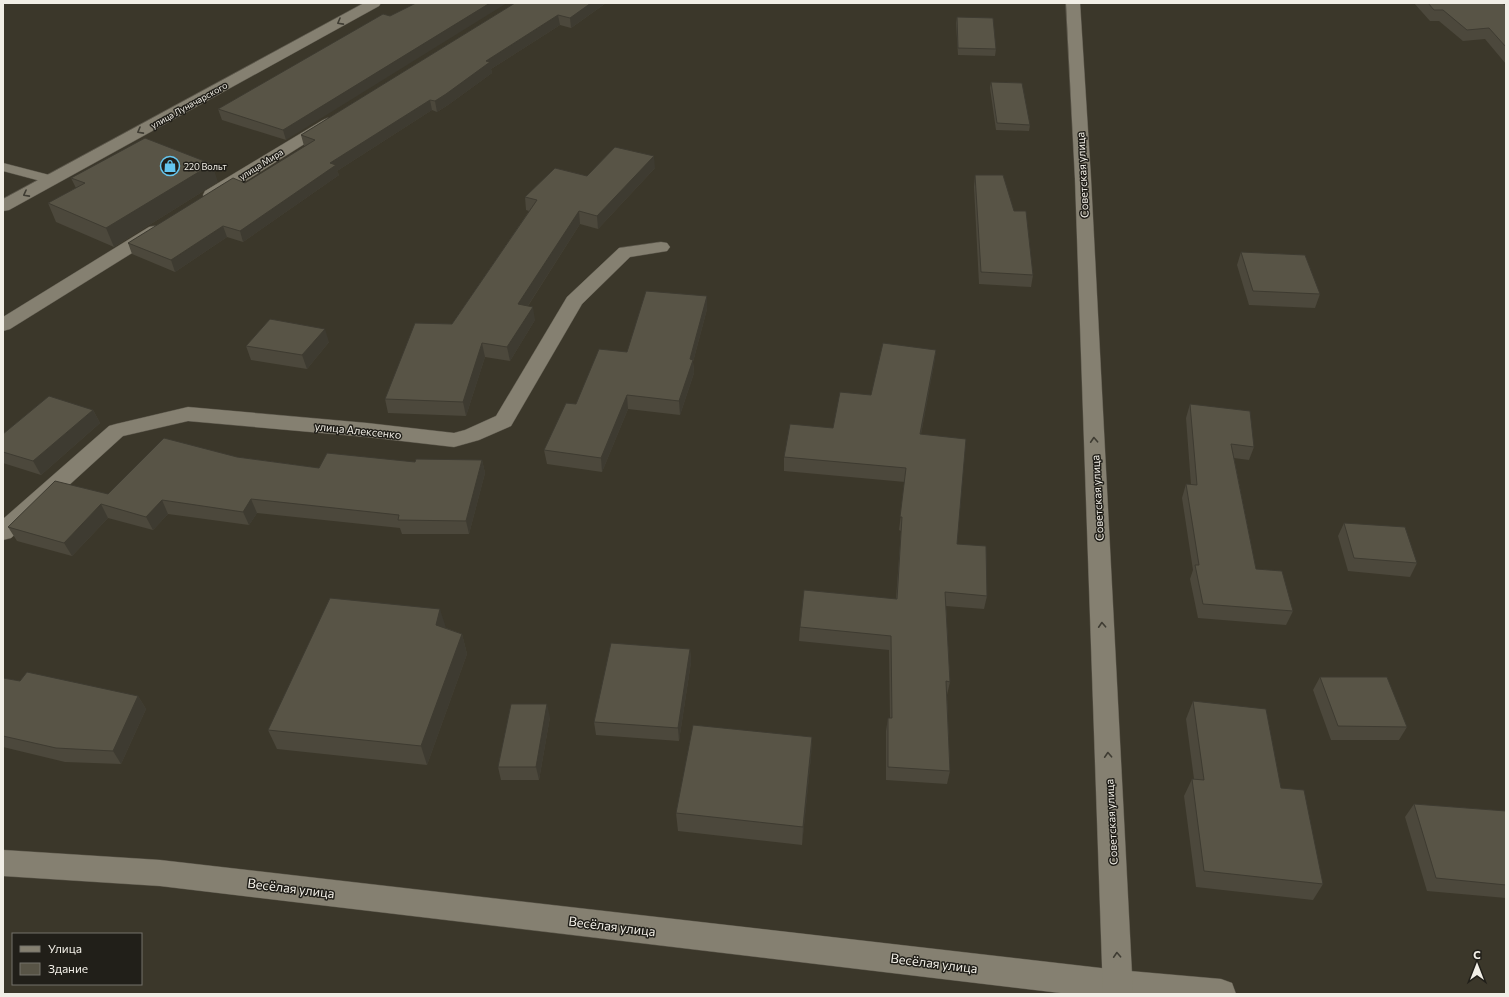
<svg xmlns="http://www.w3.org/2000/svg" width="1509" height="997" viewBox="0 0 1509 997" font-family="Commissioner,sans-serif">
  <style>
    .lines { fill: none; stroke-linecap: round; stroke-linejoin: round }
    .lane-casing { stroke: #595449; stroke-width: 1 }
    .street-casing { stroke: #595449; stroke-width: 1 }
    .secondary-casing { stroke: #595449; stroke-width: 1 }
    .lane { fill: #858071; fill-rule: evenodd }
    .street { fill: #858071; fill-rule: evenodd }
    .secondary { fill: #858071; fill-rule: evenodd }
    .wall { fill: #4c483c }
    .shaded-wall { fill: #3e3b31 }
    .building { fill: #585446; stroke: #3e3b31 }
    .oneway { stroke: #3f3c33 }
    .labels { text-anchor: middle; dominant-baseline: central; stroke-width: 3; stroke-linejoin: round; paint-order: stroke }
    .far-street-label { font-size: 9px; fill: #f1eee6; stroke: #211f19 }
    .far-poi-label { font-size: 9px; fill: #f1eee6; stroke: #211f19; text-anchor: start }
    .street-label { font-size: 11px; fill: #f1eee6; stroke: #211f19 }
    .near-street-label { font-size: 13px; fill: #f1eee6; stroke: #211f19 }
  </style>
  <rect width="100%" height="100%" fill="#3b372a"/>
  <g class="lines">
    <g class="lane-casing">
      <polygon id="lane" points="3,163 57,177 58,180 57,183 52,184 3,171"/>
    </g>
    <g class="street-casing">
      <g id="street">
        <polygon points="328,118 333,120 336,123 333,126 217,199 211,200 205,199 203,195 205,191 323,120"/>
        <polygon points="155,226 161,227 164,231 161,235 10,329 3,331 3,317 149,227"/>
        <polygon points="661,242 667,243 670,247 667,251 630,257 582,304 511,426 479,440 454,447 367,437 188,421 123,436 11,538 3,540 3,519 109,426 116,424 188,407 367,423 454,433 465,430 496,416 567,297 619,248"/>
        <polygon points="3,850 160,860 1118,970 1221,979 1232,983 1236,994 1069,994 160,886 3,876"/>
      </g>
    </g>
    <g class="secondary-casing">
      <g id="secondary">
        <polygon points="364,3 381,3 379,6 9,210 3,211 3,199"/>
        <polygon points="1066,3 1080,3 1091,179 1133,994 1103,994 1075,179"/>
      </g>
    </g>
    <use href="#lane" class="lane"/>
    <use href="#street" class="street"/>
    <use href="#secondary" class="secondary"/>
  </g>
  <g class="wall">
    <polygon points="515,3 606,3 571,28 560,25 491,69 492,73 448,105 437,112 432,110 337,171 339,175 243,242 227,237 175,272 132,254 128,243 245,183 305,146 304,146 301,135"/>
    <polygon points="1414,3 1502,3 1505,5 1506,5 1506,64 1485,39 1463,41 1439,21 1430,21"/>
    <polygon points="390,16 286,140 222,120 218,109"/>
    <polygon points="957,17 996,49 995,56 958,55 956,23"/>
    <polygon points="991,82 1030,125 1029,131 996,130 990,88"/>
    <polygon points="655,168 598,229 580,224 528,306 535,320 510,361 485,357 466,416 388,413 385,399 452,324 529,211 526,210 525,197 587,176"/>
    <polygon points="975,175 1033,275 1031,287 979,284 974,187"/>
    <polygon points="71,178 218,182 114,247 56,222 48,203 76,188"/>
    <polygon points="1241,252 1320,294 1315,308 1249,305 1237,265"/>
    <polygon points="707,296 707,309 693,362 694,373 680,415 628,409 602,472 547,464 544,450 576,404 627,352"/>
    <polygon points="329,342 307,369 251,360 246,346"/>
    <polygon points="936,350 934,364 921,434 957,544 987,596 984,609 946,606 950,682 947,695 950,771 947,784 886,780 886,731 888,718 890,718 889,650 799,641 800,627 896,599 901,531 899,530 905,482 784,471 784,457 833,428 871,395"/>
    <polygon points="1190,404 1254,447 1249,460 1234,458 1256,569 1293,611 1286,625 1198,618 1190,579 1193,570 1182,498 1186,484 1191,485 1186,418"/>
    <polygon points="93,410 100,423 41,475 3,463 3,434"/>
    <polygon points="237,457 319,468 415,462 482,460 485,473 469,534 402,534 400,528 257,513 249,525 168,514 153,530 108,518 72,556 17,541 8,527 108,494"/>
    <polygon points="1344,523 1417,563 1410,577 1348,571 1338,536"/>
    <polygon points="446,628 462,634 467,654 427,765 277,749 268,730"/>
    <polygon points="690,649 691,662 679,741 596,735 594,722"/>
    <polygon points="1320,677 1407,727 1399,740 1331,740 1313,690"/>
    <polygon points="3,678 20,681 138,696 146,709 121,764 65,762 3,747"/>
    <polygon points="1193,701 1281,788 1323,884 1313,900 1196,887 1184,796 1192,779 1194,779 1186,719"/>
    <polygon points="550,717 539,780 501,780 498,767"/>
    <polygon points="812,737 811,756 802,845 678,831 676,813"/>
    <polygon points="1414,804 1506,811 1506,898 1427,891 1405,817"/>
  </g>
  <g class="shaded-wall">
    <polygon points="490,3 507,3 286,140 283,130"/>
    <polygon points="591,3 606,3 571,28 570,18"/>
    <polygon points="558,15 560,25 491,69 492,73 448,105 437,112 435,101 486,61"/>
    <polygon points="430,100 432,110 337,171 339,175 243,242 240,231 330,163"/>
    <polygon points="654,156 655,168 598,229 597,216"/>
    <polygon points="212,164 218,182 114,247 106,228"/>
    <polygon points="579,211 580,224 520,318 518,304"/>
    <polygon points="223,226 227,237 175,272 171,260"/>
    <polygon points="707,296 707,309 693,362 694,373 680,415 679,401"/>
    <polygon points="533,307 535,320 510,361 507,347"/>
    <polygon points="325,329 329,342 307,369 302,355"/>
    <polygon points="482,343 485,357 466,416 463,402"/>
    <polygon points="936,350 934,364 918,448 920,434"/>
    <polygon points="627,395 628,409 602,472 601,458"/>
    <polygon points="93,410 100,423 41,475 33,461"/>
    <polygon points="482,460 485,473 469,534 466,521"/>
    <polygon points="251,499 257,513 249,525 243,512"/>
    <polygon points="162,500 168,514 153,530 146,517"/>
    <polygon points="101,504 108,518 72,556 64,543"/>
    <polygon points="440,609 446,628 441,645 436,625"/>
    <polygon points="462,634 467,654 427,765 421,746"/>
    <polygon points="690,649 691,662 679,741 678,728"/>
    <polygon points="138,696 146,709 121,764 113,751"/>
    <polygon points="547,704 550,717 539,780 536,767"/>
    <polygon points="812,737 811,756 802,845 803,827"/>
  </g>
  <g class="building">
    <polygon points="416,3 490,3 283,130 218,109 383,14 390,16"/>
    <polygon points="515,3 591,3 570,18 558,15 486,61 490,62 446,94 435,101 430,100 330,163 336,165 240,231 223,226 171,260 128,243 233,178 245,183 315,140 301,135"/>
    <polygon points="1428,3 1502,3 1505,5 1506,5 1506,47 1489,28 1467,30 1443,10 1434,10"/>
    <polygon points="957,17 993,18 996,49 958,48"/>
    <polygon points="991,82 1022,83 1030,125 997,123"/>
    <polygon points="145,138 212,164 106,228 48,203 85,183 71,178"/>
    <polygon points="615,147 654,156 597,216 579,211 518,304 533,307 507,347 482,343 463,402 385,399 415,323 452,324 537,200 525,197 555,168 587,176"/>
    <polygon points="975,175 1003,175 1014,211 1026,211 1033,275 981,272"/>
    <polygon points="1241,252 1305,255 1320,294 1253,291"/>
    <polygon points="646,291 707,296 690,359 693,360 679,401 627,395 601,458 544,450 566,403 576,404 599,349 627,352"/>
    <polygon points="270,319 325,329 302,355 246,346"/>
    <polygon points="883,343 936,350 920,434 966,439 957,544 986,546 987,596 945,592 950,682 946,681 950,771 888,767 888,718 892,718 891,636 800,627 804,590 897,599 902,517 900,517 906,468 784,457 790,424 833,428 840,392 871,395"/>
    <polygon points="49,396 93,410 33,461 3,452 3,434"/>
    <polygon points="1190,404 1250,411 1254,447 1231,444 1256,569 1282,571 1293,611 1203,604 1195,565 1199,565 1186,484 1197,485"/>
    <polygon points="164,438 237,457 319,468 327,453 415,462 416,459 482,460 466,521 398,520 399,515 251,499 243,512 162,500 146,517 101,504 64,543 8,527 55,481 108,494"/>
    <polygon points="1344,523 1405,527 1417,563 1354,558"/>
    <polygon points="330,598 440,609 436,625 462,634 421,746 268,730"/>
    <polygon points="611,643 690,649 678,728 594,722"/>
    <polygon points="27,672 138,696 113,751 56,748 3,736 3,678 20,681"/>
    <polygon points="1320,677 1387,677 1407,727 1338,726"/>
    <polygon points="1193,701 1266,709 1281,788 1304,790 1323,884 1204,871 1192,779 1204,780"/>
    <polygon points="511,704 547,704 536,767 498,767"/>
    <polygon points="693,725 812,737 803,827 676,813"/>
    <polygon points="1414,804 1506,811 1506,885 1436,878"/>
  </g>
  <defs><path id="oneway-chevron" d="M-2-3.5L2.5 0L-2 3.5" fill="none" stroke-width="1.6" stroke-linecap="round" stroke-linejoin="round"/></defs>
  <g class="oneway">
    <use href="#oneway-chevron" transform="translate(340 22) rotate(151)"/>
    <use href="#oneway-chevron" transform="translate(140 131) rotate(151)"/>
    <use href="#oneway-chevron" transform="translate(26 194) rotate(152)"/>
    <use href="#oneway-chevron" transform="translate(1094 440) rotate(-93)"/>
    <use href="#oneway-chevron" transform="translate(1102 625) rotate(-93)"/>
    <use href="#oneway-chevron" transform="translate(1108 755) rotate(-93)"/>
    <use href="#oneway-chevron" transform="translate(1117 955) rotate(-93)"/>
  </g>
  <defs>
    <g id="shop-ring" transform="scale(1)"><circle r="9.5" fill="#211f19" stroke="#64c5ee" stroke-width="1.5"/><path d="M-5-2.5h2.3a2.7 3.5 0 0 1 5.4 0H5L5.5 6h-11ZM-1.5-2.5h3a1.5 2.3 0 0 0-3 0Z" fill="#64c5ee"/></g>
  </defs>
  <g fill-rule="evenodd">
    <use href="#shop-ring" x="170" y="166"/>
  </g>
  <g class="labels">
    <g class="far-street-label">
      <text transform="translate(189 105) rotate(-29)">улица Луначарского</text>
      <text transform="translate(261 164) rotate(-32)">улица Мира</text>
    </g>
    <g class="far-poi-label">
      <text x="184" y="166">220 Вольт</text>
    </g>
    <g class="street-label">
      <text transform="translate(1082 175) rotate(-93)">Советская улица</text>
      <text transform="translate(358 430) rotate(6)">улица Алексенко</text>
      <text transform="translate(1097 498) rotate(-93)">Советская улица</text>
      <text transform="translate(1111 822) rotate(-93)">Советская улица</text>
    </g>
    <g class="near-street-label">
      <text transform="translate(291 888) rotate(7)">Весёлая улица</text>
      <text transform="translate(612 926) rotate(7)">Весёлая улица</text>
      <text transform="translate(934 963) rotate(7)">Весёлая улица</text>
    </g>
  </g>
  <rect width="1509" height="997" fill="none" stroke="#f1eee6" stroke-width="8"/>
  <rect x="12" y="933" width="130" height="52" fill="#211f19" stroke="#74726b"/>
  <rect x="20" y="946" width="20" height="6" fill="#858071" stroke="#74726b"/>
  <text x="48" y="953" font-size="12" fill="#f1eee6">Улица</text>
  <rect x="20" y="963" width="20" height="12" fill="#585446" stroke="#74726b"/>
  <text x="48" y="973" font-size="12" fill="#f1eee6">Здание</text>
  <g transform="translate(1477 965)" stroke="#211f19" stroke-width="3" paint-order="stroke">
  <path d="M0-3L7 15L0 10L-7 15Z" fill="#f1eee6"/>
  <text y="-6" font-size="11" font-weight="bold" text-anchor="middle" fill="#f1eee6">С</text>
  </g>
</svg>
